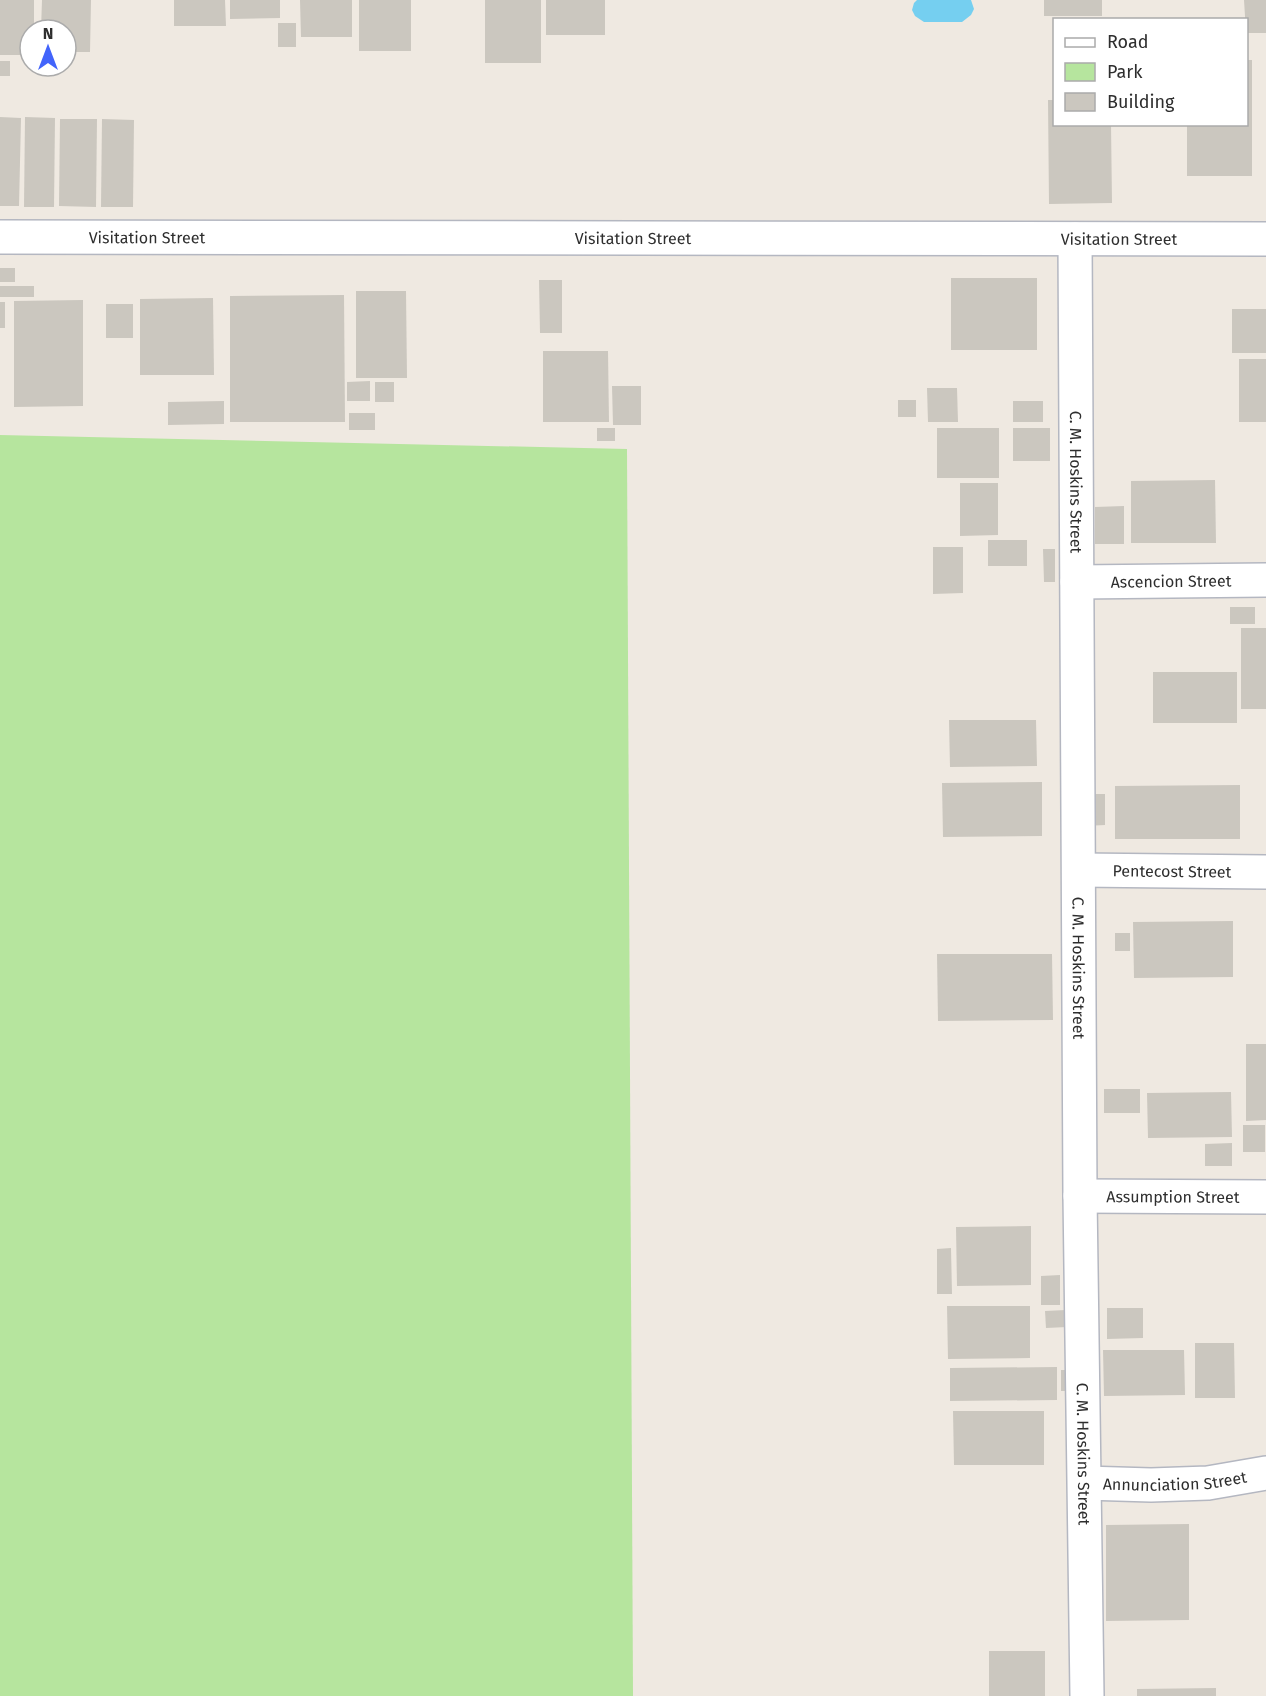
<svg xmlns="http://www.w3.org/2000/svg" width="1266" height="1696" viewBox="0 0 1266 1696" font-family="'Fira Sans',sans-serif">
  <style>
    .green { fill: #b6e59e }
    .water { fill: #75cff0 }
    .building { fill: #cbc7bf }
    .lines { fill: none; stroke-linecap: round; stroke-linejoin: round }
    .minor-casing { stroke: #b4b7c1; stroke-width: 36 }
    .minor { stroke: #fff; stroke-width: 33 }
    .labels { text-anchor: middle; dominant-baseline: central; stroke-width: 4.5; stroke-linejoin: round; paint-order: stroke }
    .street-label { font-size: 16px; fill: #2e2e2e; stroke: #fff }
  </style>
  <rect width="100%" height="100%" fill="#efe9e1"/>
  <polygon class="green" points="0,435 627,449 633,1696 0,1696"/>
  <polygon class="water" points="917,0 971,0 974,9 971,15 962,22 924,22 915,16 912,10 914,3"/>
  <g class="building">
    <polygon points="0,0 34,0 34,30 30,30 30,55 0,55"/>
    <polygon points="42,0 91,0 90,52 66,52 66,30 41,30"/>
    <polygon points="174,0 225,0 226,26 174,26"/>
    <polygon points="230,0 280,0 280,18 230,19"/>
    <polygon points="300,0 352,0 352,37 301,37"/>
    <rect x="359" y="0" width="52" height="51"/>
    <rect x="485" y="0" width="56" height="63"/>
    <rect x="546" y="0" width="59" height="35"/>
    <rect x="1044" y="0" width="58" height="16"/>
    <polygon points="1244,0 1266,0 1266,33 1246,33"/>
    <rect x="278" y="23" width="18" height="24"/>
    <polygon points="1246,60 1252,60 1252,176 1187,176 1187,124 1246,124"/>
    <rect x="0" y="61" width="10" height="15"/>
    <polygon points="1048,100 1054,100 1054,124 1111,124 1112,203 1049,204"/>
    <polygon points="0,117 21,118 19,206 0,206"/>
    <polygon points="25,117 55,118 54,207 24,207"/>
    <polygon points="60,119 97,119 96,207 59,206"/>
    <polygon points="102,119 134,120 133,207 101,207"/>
    <rect x="0" y="268" width="15" height="14"/>
    <rect x="951" y="278" width="86" height="72"/>
    <polygon points="539,280 562,280 562,333 540,333"/>
    <rect x="0" y="286" width="34" height="11"/>
    <polygon points="356,291 406,291 407,378 356,378"/>
    <polygon points="344,295 345,422 230,422 230,296"/>
    <polygon points="213,298 214,375 140,375 140,299"/>
    <polygon points="83,300 83,406 14,407 14,301"/>
    <rect x="0" y="302" width="5" height="26"/>
    <rect x="106" y="304" width="27" height="34"/>
    <rect x="1232" y="309" width="34" height="44"/>
    <polygon points="543,351 608,351 609,422 543,422"/>
    <rect x="1239" y="359" width="27" height="63"/>
    <polygon points="370,381 370,401 347,401 347,382"/>
    <rect x="375" y="382" width="19" height="20"/>
    <polygon points="612,386 641,386 641,425 613,425"/>
    <polygon points="927,388 957,388 958,422 928,422"/>
    <rect x="898" y="400" width="18" height="17"/>
    <polygon points="224,401 224,424 168,425 168,402"/>
    <rect x="1013" y="401" width="30" height="21"/>
    <rect x="349" y="413" width="26" height="17"/>
    <rect x="597" y="428" width="18" height="13"/>
    <rect x="937" y="428" width="62" height="50"/>
    <rect x="1013" y="428" width="37" height="33"/>
    <polygon points="1215,480 1216,543 1131,543 1131,481"/>
    <polygon points="960,483 998,483 998,535 960,536"/>
    <polygon points="1124,506 1124,544 1095,544 1095,507"/>
    <rect x="988" y="540" width="39" height="26"/>
    <polygon points="933,547 963,547 963,593 933,594"/>
    <polygon points="1043,549 1055,549 1055,582 1044,582"/>
    <rect x="1230" y="607" width="25" height="17"/>
    <rect x="1241" y="628" width="25" height="81"/>
    <rect x="1153" y="672" width="84" height="51"/>
    <polygon points="949,720 1036,720 1037,766 950,767"/>
    <polygon points="1042,782 1042,836 943,837 942,783"/>
    <polygon points="1240,785 1240,839 1115,839 1115,786"/>
    <polygon points="1085,794 1105,794 1105,825 1085,826"/>
    <polygon points="1233,921 1233,977 1134,978 1133,922"/>
    <rect x="1115" y="933" width="15" height="18"/>
    <polygon points="937,954 1052,954 1053,1020 938,1021"/>
    <polygon points="1246,1044 1266,1044 1266,1120 1246,1121"/>
    <rect x="1104" y="1089" width="36" height="24"/>
    <polygon points="1231,1092 1232,1137 1148,1138 1147,1093"/>
    <rect x="1243" y="1125" width="22" height="27"/>
    <polygon points="1232,1143 1232,1166 1205,1166 1205,1144"/>
    <polygon points="1031,1226 1031,1285 957,1286 956,1227"/>
    <polygon points="951,1248 952,1294 937,1294 937,1249"/>
    <polygon points="1060,1275 1060,1305 1041,1305 1041,1276"/>
    <polygon points="947,1306 1030,1306 1030,1358 948,1359"/>
    <polygon points="1107,1308 1143,1308 1143,1338 1107,1339"/>
    <polygon points="1066,1310 1067,1327 1046,1328 1045,1311"/>
    <polygon points="1195,1343 1234,1343 1235,1398 1195,1398"/>
    <polygon points="1103,1350 1184,1350 1185,1395 1104,1396"/>
    <polygon points="1057,1367 1057,1400 950,1401 950,1368"/>
    <rect x="1061" y="1370" width="9" height="21"/>
    <polygon points="953,1411 1044,1411 1044,1465 954,1465"/>
    <polygon points="1189,1524 1189,1620 1106,1621 1106,1525"/>
    <rect x="989" y="1651" width="56" height="45"/>
    <polygon points="1216,1688 1216,1696 1137,1696 1137,1689"/>
  </g>
  <g class="lines">
    <g class="minor-casing">
      <g id="minor">
        <path id="s1" d="M0 237 1266 239"/>
        <path id="s2" d="M1075 239 1080 1196 1087 1696"/>
        <path id="s3" d="M1077 582 1266 580"/>
        <path id="s4" d="M1079 870 1266 872"/>
        <path id="s5" d="M1080 1196 1266 1197"/>
        <path id="s6" d="M1085 1483 1151 1485 1208 1483 1266 1473"/>
      </g>
    </g>
    <use href="#minor" class="minor"/>
  </g>
  <g class="labels">
    <g class="street-label">
      <text stroke="none"><textPath href="#s1" startOffset="147">Visitation Street</textPath></text>
      <text stroke="none"><textPath href="#s1" startOffset="633">Visitation Street</textPath></text>
      <text stroke="none"><textPath href="#s1" startOffset="1119">Visitation Street</textPath></text>
      <text stroke="none"><textPath href="#s2" startOffset="243">C. M. Hoskins Street</textPath></text>
      <text stroke="none"><textPath href="#s3" startOffset="94">Ascencion Street</textPath></text>
      <text stroke="none"><textPath href="#s4" startOffset="93">Pentecost Street</textPath></text>
      <text stroke="none"><textPath href="#s2" startOffset="729">C. M. Hoskins Street</textPath></text>
      <text stroke="none"><textPath href="#s5" startOffset="93">Assumption Street</textPath></text>
      <text stroke="none"><textPath href="#s2" startOffset="1215">C. M. Hoskins Street</textPath></text>
      <text stroke="none"><textPath href="#s6" startOffset="90">Annunciation Street</textPath></text>
    </g>
  </g>
  <rect x="1053" y="18" width="195" height="108" fill="#ffffff" stroke="#ababab" stroke-width="1.5"/>
  <rect x="1065" y="38" width="30" height="9" fill="#ffffff" stroke="#ababab" stroke-width="1.5"/>
  <text x="1107" y="48" font-size="18" fill="#2e2e2e">Road</text>
  <rect x="1065" y="63" width="30" height="18" fill="#b6e59e" stroke="#ababab" stroke-width="1.5"/>
  <text x="1107" y="78" font-size="18" fill="#2e2e2e">Park</text>
  <rect x="1065" y="93" width="30" height="18" fill="#cbc7bf" stroke="#ababab" stroke-width="1.5"/>
  <text x="1107" y="108" font-size="18" fill="#2e2e2e">Building</text>
  <g transform="translate(48 48)"><circle r="28" fill="#ffffff" stroke="#ababab" stroke-width="1.5"/>
  <path d="M0-4.5L10 22L0 15L-10 22Z" fill="#4264fb"/>
  <text y="-9" font-size="16" font-weight="bold" text-anchor="middle" fill="#2e2e2e">N</text>
  </g>
</svg>
